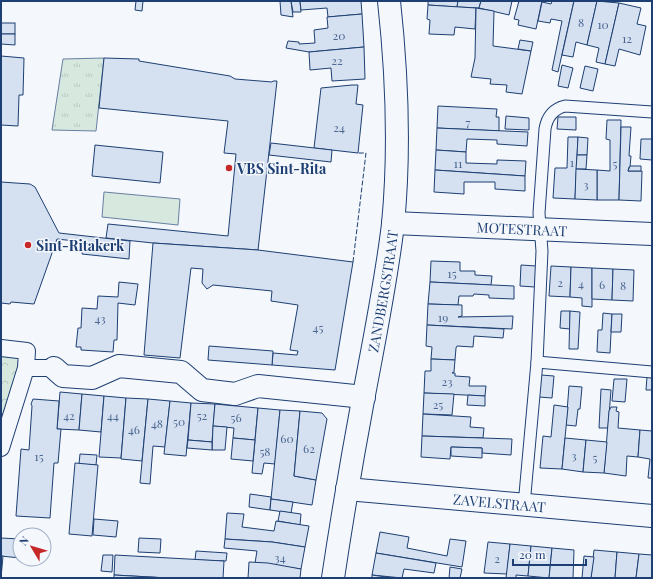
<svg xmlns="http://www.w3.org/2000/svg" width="653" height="579" viewBox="0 0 653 579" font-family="'Playfair Display',serif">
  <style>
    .grass { fill: url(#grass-tufts); stroke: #687fa3 }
    .forest { fill: url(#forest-crowns); stroke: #687fa3 }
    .pitch { fill: #d7e8df; stroke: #687fa3 }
    .building { fill: #d5e0f0; stroke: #1d3f73 }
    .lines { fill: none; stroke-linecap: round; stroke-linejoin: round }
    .service-casing { stroke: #1d3f73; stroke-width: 13 }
    .pedestrian-casing { stroke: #1d3f73; stroke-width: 18 }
    .minor-casing { stroke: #1d3f73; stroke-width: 24 }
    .tertiary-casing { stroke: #1d3f73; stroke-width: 24 }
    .service { stroke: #f4f7fb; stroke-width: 11 }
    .pedestrian { stroke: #f4f7fb; stroke-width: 16 }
    .minor { stroke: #f4f7fb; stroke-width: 22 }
    .tertiary { stroke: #f4f7fb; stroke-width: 22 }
    .fence { stroke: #1d3f73; stroke-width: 1; stroke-dasharray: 5 2; stroke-linecap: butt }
    .poi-dot { fill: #c62828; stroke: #f4f7fb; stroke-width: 1.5 }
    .labels { text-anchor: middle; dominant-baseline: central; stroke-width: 3; stroke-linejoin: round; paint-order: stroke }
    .number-label { font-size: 12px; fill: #4b6792 }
    .poi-label { font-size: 14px; font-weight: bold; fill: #1d3f73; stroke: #f4f7fb; text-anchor: start }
    .street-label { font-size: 14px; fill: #1d3f73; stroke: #f4f7fb }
  </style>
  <defs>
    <pattern id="grass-tufts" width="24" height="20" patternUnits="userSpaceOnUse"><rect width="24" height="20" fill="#d7e8df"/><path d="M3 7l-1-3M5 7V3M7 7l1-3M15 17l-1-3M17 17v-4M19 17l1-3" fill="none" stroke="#b8c8c3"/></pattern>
    <pattern id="forest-crowns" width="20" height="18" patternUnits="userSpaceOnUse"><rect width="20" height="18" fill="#d7e8df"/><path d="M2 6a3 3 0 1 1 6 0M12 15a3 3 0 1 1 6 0" fill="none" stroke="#b8c8c3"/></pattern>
  </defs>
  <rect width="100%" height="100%" fill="#f4f7fb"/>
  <polygon class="grass" points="104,58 96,131 52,130 63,59"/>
  <polygon class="forest" points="1,344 32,347 14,386 1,419"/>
  <polygon class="pitch" points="104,192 180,199 178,225 102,217"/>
  <g class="building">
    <polygon points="136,1 143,1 142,11 135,10"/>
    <polygon points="280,1 291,1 293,17 281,15"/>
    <polygon points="291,1 300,1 301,12 293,12"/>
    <polygon points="300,1 361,1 362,14 328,17 327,8 301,10"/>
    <polygon points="428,1 458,1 457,7 428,5"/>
    <polygon points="458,1 481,1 479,8 457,7"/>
    <polygon points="481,1 512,1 509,15 479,8"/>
    <polygon points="519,1 542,1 536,29 518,25 519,20 514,19"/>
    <polygon points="552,1 574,1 558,72 552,70 562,21 551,19 550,23 538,21 542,2 551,4"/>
    <polygon points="574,1 597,1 587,45 576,42 573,57 562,55"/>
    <polygon points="597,1 619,3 605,64 596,62 599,48 587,45"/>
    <polygon points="619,3 641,8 637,24 646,26 640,55 619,49 615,66 605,64"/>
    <polygon points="428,5 476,8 475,29 455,27 454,35 429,34 430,20 427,19"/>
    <polygon points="476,8 494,11 493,46 531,51 522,94 506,92 507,85 490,84 491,79 471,77 475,58"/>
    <polygon points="362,14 364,47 309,52 286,48 288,41 299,42 299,44 315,43 314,30 328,28 327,17"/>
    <rect x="1" y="23" width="14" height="11"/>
    <polygon points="1,34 15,34 15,45 1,44"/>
    <polygon points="520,40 533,42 531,51 518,49"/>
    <polygon points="364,47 365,79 332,81 331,68 310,70 309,52"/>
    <polygon points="1,56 24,58 23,95 19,95 18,126 1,125"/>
    <polygon points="104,58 139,59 139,61 230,76 235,79 272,82 273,81 277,81 258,250 153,243 106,238 108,224 228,236 236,154 224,153 228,121 99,108"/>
    <polygon points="562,65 573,68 568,88 558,86"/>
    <polygon points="585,66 598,69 593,91 580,88"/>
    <polygon points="352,85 358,85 356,104 363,105 358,153 314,148 321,88"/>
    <polygon points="438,106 497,109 496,117 499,117 499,131 437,128"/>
    <polygon points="506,116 529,118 529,130 505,129"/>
    <polygon points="558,117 576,117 576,130 557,129"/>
    <polygon points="607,120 621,120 619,200 597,200 597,170 610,171 610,140 606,139"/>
    <polygon points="621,127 631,127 629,156 631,156 630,167 629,167 628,171 642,171 641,201 619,200"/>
    <polygon points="437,128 528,132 527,146 497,144 497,140 467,139 466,152 436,150"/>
    <polygon points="568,137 578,137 575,199 553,198 555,168 567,168"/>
    <polygon points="578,137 588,138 587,155 577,155"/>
    <polygon points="641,139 652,139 652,160 640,159"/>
    <polygon points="271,143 332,150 331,162 269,155"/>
    <polygon points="95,145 163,152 160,183 92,176"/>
    <polygon points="436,150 466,152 466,163 497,164 497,160 526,161 525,176 435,170"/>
    <polygon points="577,155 587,155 586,169 576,169"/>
    <polygon points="630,166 641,166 641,171 628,171"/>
    <polygon points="576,169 597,170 597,200 575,199"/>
    <polygon points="435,170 525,176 525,191 495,189 495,182 464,182 464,194 434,192"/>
    <polygon points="1,182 30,184 35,187 59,233 130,241 129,259 82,254 84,242 57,239 34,304 11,302 10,304 1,303"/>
    <polygon points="153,243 258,250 353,262 335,370 272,365 273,353 297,355 298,351 290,350 298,305 271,301 272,291 213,285 207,289 202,283 203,269 191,268 180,358 144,355"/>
    <polygon points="431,261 460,262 460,271 475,271 475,275 492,276 491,285 430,282"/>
    <polygon points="521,265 536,266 535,287 520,286"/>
    <polygon points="551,266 571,267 570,297 549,296"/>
    <polygon points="571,267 592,268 592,307 582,306 582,298 570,297"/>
    <polygon points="592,268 613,269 612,300 592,299"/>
    <polygon points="613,269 634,270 633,301 612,300"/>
    <polygon points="119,282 138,284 135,305 118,303 117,340 114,340 113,352 81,350 81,347 76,347 78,328 81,328 82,308 97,309 98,296 118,297"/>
    <polygon points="430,282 514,286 514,299 489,298 489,295 474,294 473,296 459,296 458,305 428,304"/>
    <polygon points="428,304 462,305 462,316 458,317 513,316 512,329 427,325"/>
    <polygon points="561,311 570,311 570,329 560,328"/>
    <polygon points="570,311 580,312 578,349 569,349"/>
    <polygon points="603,313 612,314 610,353 597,352 598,330 602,330"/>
    <polygon points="612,314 622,314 621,332 611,332"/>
    <polygon points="427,325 504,329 503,338 474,336 473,347 457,346 456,348 455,360 431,359 432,347 426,346"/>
    <polygon points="209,346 273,351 272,365 208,360"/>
    <polygon points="431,359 455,360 454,372 452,373 455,373 455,376 470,377 469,386 486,386 485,396 424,393 425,371 431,371"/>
    <polygon points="541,375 554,376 552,398 539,397"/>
    <polygon points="647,377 652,378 652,390 646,390"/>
    <polygon points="614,379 627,379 625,402 612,401"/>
    <polygon points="569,386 582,387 580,409 578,409 576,426 566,425"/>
    <polygon points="601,389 611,390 608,428 599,428"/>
    <polygon points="60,392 82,394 79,430 57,429"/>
    <polygon points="424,393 454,394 452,415 423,414"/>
    <polygon points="82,394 104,396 101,432 79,430"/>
    <polygon points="468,395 485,396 485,406 467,405"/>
    <polygon points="104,396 126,398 121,458 99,457"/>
    <polygon points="126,398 148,399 142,461 121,459"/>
    <polygon points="33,399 59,401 57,429 61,429 58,463 54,463 50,518 16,516 21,449 29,450 32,406 31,404"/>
    <polygon points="148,399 170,401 165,447 153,446 150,484 140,483"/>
    <polygon points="170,401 191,403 186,456 164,454"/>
    <polygon points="191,403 215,404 212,442 188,440"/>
    <polygon points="215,404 258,408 255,440 233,438 234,428 213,426"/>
    <polygon points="554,405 568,407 562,469 540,468 543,436 551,437"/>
    <polygon points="611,407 617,407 616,411 619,412 618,428 640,430 638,457 627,456 626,476 604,473 609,411"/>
    <polygon points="258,408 280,410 275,464 264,463 262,474 252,473"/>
    <polygon points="280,410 300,411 294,476 316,480 312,505 271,499"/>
    <polygon points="300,411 322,413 327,419 316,480 294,476"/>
    <polygon points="423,414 471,417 470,427 484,428 483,438 422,436"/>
    <polygon points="213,426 227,427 225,450 212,450"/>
    <polygon points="640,430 652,431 652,478 648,478 650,459 638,457"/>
    <polygon points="422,436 512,439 511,455 482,453 482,448 451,447 450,459 421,457"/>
    <polygon points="233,438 255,440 253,461 231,459"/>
    <polygon points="565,438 586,440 583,472 562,469"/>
    <polygon points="188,440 212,442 212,450 187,448"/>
    <polygon points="586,440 607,442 604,473 583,472"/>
    <polygon points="451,447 482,448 482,458 451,456"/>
    <polygon points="80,454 97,455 96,465 79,464"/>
    <polygon points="75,463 98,465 92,536 69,534"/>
    <polygon points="250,494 271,497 270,510 249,507"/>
    <polygon points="271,499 293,502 291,513 270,510"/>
    <polygon points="280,511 301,514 300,525 278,521"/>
    <polygon points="227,513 244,514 242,527 274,531 276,521 309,526 305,547 272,542 225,539"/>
    <polygon points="94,519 118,521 116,537 93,535"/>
    <polygon points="380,532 409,537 407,548 447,556 450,539 466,541 462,567 376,553"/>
    <polygon points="1,538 20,539 20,558 1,556"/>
    <polygon points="139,538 161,539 160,553 138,552"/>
    <polygon points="225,539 272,542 305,547 301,569 255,563 257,551 224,548"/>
    <polygon points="488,542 510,544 507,574 484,573"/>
    <polygon points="510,544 531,546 528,576 516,575 516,578 506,578"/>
    <polygon points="531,546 552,548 549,578 528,576"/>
    <polygon points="552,548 574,550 573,578 549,578"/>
    <polygon points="594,550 617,552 615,578 591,578"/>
    <polygon points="196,551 227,553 226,561 195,560"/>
    <polygon points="617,552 639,554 636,578 615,578"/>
    <polygon points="376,553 436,563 434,573 404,569 402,578 372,575"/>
    <polygon points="639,554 652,555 652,578 636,578"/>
    <polygon points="103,555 113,555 112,572 101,571"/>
    <polygon points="115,555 224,561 223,578 168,578 114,575"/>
    <polygon points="1,556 3,556 1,578"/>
    <polygon points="584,556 594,557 591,578 582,578"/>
    <polygon points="249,562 268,563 301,569 300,578 248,578"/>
    <polygon points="450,567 462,569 460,578 449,578"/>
    <polygon points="114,575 168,578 114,578"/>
    <polygon points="372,575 393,578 372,578"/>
  </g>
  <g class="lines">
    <g class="service-casing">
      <g id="service">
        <polyline points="537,362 652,372"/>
        <path d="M524 505 537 362 542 251 539 213 545 129C547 117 553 109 565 106L652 112"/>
      </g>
    </g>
    <g class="pedestrian-casing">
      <g id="pedestrian">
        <polyline points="1,348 27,351 26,368 54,368"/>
        <polyline points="1,448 26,368"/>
      </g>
    </g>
    <g class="minor-casing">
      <g id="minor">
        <path id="s1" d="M393 223 652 234"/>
        <polyline points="54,368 63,376 92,378 119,366 181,372 202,390 235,394 258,386 364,397"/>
        <path id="s2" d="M347 489 652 516"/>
      </g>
    </g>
    <g class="tertiary-casing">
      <g id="tertiary">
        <path id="s3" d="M333 578C342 518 352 459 363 400 374 341 386 283 393 224 400 151 397 74 389 1"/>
      </g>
    </g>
    <use href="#service" class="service"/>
    <use href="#pedestrian" class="pedestrian"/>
    <use href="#minor" class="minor"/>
    <use href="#tertiary" class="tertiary"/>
    <polyline class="fence" points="353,262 366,153 358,153"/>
  </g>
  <g class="poi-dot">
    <circle cx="229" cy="168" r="4"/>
    <circle cx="28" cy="245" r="4"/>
  </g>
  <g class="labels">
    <g class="number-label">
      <text x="581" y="22">8</text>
      <text x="603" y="24">10</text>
      <text x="339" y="35">20</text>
      <text x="627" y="38">12</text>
      <text x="337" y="60">22</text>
      <text x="468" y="122">7</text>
      <text x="339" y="127">24</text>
      <text x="572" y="162">1</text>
      <text x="458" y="163">11</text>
      <text x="615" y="163">5</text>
      <text x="586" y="184">3</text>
      <text x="452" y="273">15</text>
      <text x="560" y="282">2</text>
      <text x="581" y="283">4</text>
      <text x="602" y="284">6</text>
      <text x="623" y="285">8</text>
      <text x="443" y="317">19</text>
      <text x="100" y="318">43</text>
      <text x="318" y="327">45</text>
      <text x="447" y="381">23</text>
      <text x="438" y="404">25</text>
      <text x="69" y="415">42</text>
      <text x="113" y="415">44</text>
      <text x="202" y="415">52</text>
      <text x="236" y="417">56</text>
      <text x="179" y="421">50</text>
      <text x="157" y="423">48</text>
      <text x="134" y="429">46</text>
      <text x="287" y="438">60</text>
      <text x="309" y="448">62</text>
      <text x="265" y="451">58</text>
      <text x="574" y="455">3</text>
      <text x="39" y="456">15</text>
      <text x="595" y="457">5</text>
      <text x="280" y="557">34</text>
      <text x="497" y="558">2</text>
    </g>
    <g class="poi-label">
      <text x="237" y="168">VBS Sint-Rita</text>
      <text x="36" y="245">Sint-Ritakerk</text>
    </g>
    <g class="street-label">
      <text stroke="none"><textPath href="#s1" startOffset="129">MOTESTRAAT</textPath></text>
      <text stroke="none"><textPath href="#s3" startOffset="291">ZANDBERGSTRAAT</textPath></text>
      <text stroke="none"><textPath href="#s2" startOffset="153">ZAVELSTRAAT</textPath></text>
    </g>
  </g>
  <rect width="653" height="579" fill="none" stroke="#1d3f73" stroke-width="4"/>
  <g transform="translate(32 547) rotate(308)"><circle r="19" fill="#f4f7fb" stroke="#9eadc5"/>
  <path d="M0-3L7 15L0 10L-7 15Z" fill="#c62828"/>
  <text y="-6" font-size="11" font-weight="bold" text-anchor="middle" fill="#1d3f73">N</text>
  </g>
  <path d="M513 559v6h73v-6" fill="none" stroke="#1d3f73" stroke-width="2"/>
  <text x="519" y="559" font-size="12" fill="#1d3f73" stroke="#f4f7fb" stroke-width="3" paint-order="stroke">20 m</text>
</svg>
